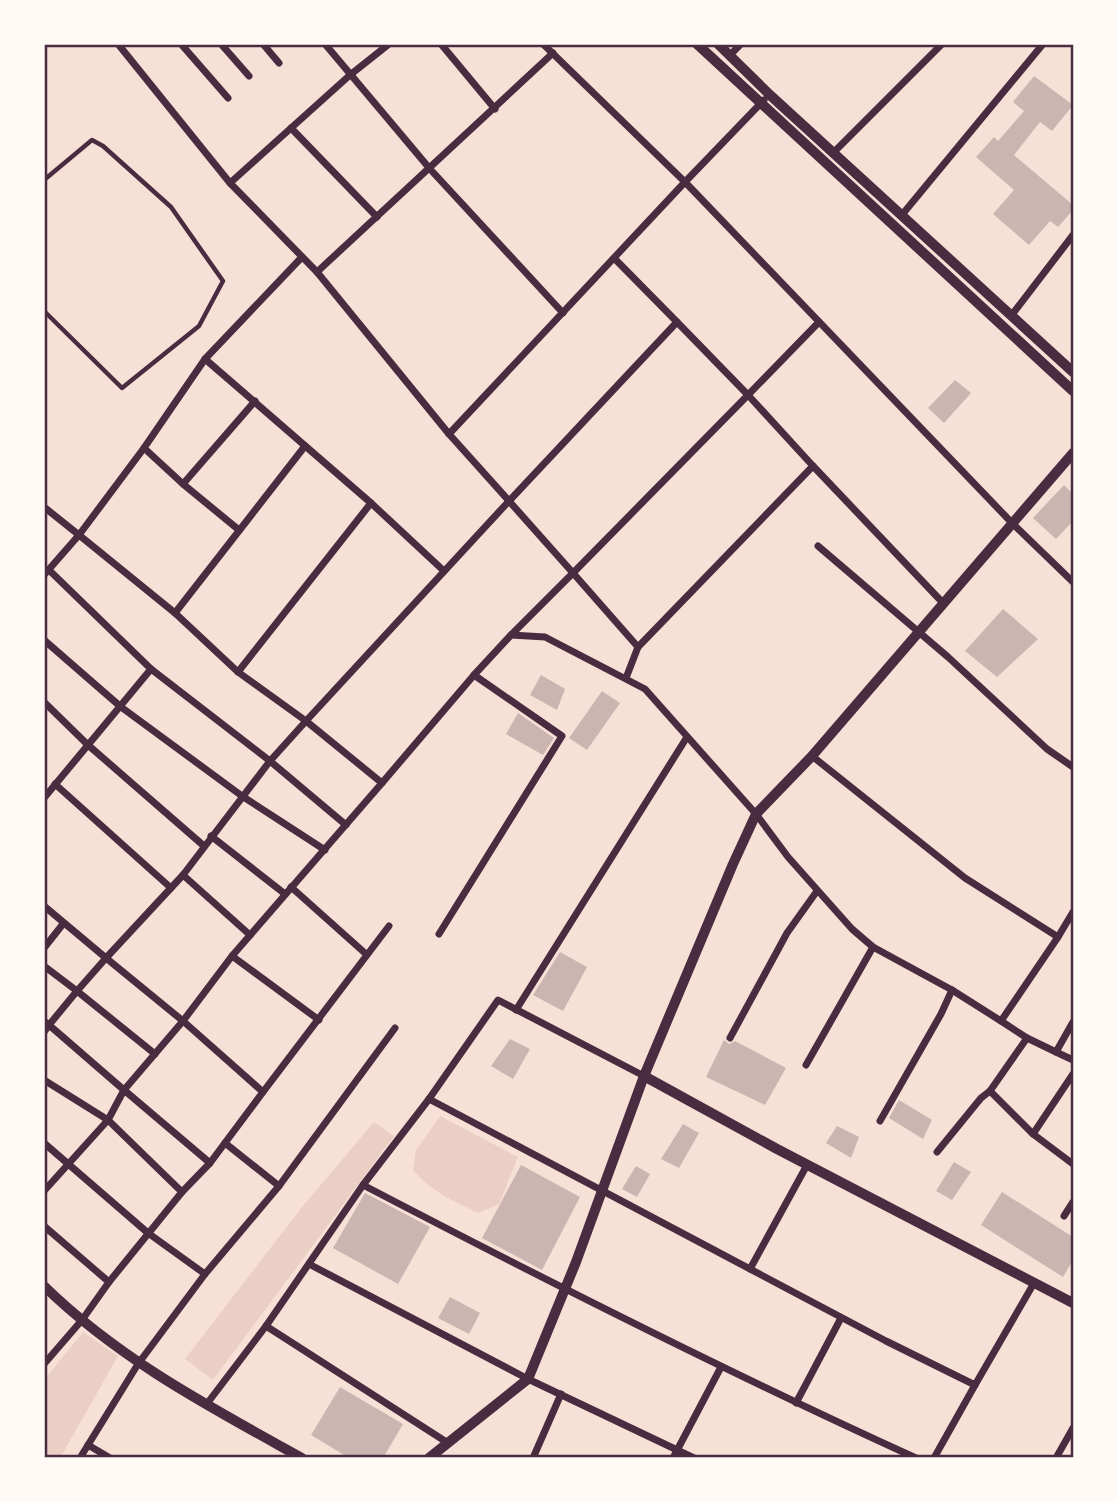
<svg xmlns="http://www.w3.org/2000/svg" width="1117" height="1502" viewBox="0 0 1117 1502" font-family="Signika,sans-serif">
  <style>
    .green { fill: #ebcfc5 }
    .building { fill: #ccb4b1 }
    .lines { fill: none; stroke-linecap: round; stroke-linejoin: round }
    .service { stroke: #4a2c40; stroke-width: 4.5 }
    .minor { stroke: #4a2c40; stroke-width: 7 }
    .tertiary { stroke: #4a2c40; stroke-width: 10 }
    .neatline { fill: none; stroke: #4a2c40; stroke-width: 2.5 }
  </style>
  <rect width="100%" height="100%" fill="#f7e1d7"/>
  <g class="green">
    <path d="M440 1116 518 1157 499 1204 478 1213C453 1201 431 1191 413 1170L416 1150Z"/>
    <polygon points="374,1122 394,1136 213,1380 185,1359 302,1207"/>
    <polygon points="83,1332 118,1356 60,1458 44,1458 44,1380"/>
  </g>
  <g class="building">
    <polygon points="1034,76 1073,105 1052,131 1040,122 1014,155 1073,205 1073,210 1058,227 1050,221 1029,245 993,214 1014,190 976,157 994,137 998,141 1024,111 1013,102"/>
    <polygon points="955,380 971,393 944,423 928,408"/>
    <polygon points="1064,485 1073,494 1073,521 1056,539 1033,518"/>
    <polygon points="1003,609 1038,639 997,677 965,651"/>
    <polygon points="541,675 565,689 557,710 530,695"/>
    <polygon points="602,691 620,703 587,750 569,738"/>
    <polygon points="518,713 554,738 543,755 506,734"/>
    <polygon points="560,952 587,967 563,1011 533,995"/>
    <polygon points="510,1039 530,1049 513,1079 491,1066"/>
    <polygon points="724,1040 729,1044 735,1041 786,1068 765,1105 706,1077"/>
    <polygon points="899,1100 932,1120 923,1139 889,1118"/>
    <polygon points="683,1124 699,1133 679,1168 661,1159"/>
    <polygon points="837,1126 859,1137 851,1158 826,1143"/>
    <polygon points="954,1162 971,1172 952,1200 936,1191"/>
    <polygon points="521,1165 580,1197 542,1270 482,1238"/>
    <polygon points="636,1166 650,1174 637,1197 622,1189"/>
    <polygon points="1002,1192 1073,1237 1073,1260 1063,1277 981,1225"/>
    <polygon points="365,1193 430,1227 398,1284 333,1248"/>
    <polygon points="450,1297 480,1313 469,1334 438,1318"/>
    <polygon points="340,1387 403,1424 383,1458 349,1458 311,1435"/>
  </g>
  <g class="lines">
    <polyline class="service" points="44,180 92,140 103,146 171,207 223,281 199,326 122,388 44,311"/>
    <g class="minor">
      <polyline points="118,44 230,183 317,272 449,434 685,182 543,44"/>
      <polyline points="181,44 228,98"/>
      <polyline points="221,44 249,76"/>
      <polyline points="263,44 279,63"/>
      <polyline points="325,44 430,169 563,313"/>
      <polyline points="441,44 495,109"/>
      <polyline points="730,55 741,44"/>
      <polyline points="764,100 685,182 1013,524 1073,582"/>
      <polyline points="291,128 377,217"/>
      <polyline points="833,153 942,44"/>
      <polyline points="230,183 350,75 389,44"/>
      <polyline points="901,216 1043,44"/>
      <polyline points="302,257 205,359 371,503 444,571"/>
      <polyline points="317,272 553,53"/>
      <polyline points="1011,316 1073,235"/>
      <polyline points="449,434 509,501 677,322 615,259"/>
      <polyline points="305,446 175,613 238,672 306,721 270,761 183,875 106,958 183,1021 232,956 382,783"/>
      <polyline points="144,448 79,535 175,613"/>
      <polyline points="813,466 944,604"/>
      <polyline points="183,484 144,448 205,359"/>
      <polyline points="44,507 79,535 44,575"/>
      <polyline points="239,530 183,484 255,401"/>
      <polyline points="818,546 948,657 1047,749 1073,767"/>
      <polyline points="49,570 151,669"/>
      <polyline points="511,635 474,675 382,783 306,721 509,501 573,573 748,395 677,322"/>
      <polyline points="44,640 121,707 242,796 325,850"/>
      <polyline points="238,672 371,503"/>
      <polyline points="626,678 638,647"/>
      <polyline points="44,702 88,745 151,669 270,761 346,825"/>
      <polyline points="812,756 965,878 1058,937 1001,1021 952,990 873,947 852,929 788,857 756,814 645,689 545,637 511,635 573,573 638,647 813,466 748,395 819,322"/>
      <polyline points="55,784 171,888"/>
      <polyline points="44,798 88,745 204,846"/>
      <polyline points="211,836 285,894"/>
      <polyline points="183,875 250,935"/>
      <polyline points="291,887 366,954"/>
      <polyline points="44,906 106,958 77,991 44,966"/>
      <polyline points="439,934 562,736 474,675"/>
      <polyline points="1058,937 1073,912"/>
      <polyline points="44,948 63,924"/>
      <polyline points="232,956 319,1020"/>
      <polyline points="516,1010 687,737"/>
      <polyline points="44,1021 49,1025 77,991 155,1054"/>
      <polygon points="183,1021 263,1092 210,1163 124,1090"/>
      <polyline points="1001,1021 1027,1038 1056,1052 1073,1022"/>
      <polyline points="44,1032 49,1025 124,1090 108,1120 44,1191"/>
      <polyline points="730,1038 787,933 817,891"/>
      <polyline points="1056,1052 1073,1060"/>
      <polyline points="806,1065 873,947"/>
      <polyline points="44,1080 108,1120 182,1192 210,1163"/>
      <polyline points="990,1091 1033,1134 1073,1074"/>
      <polyline points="263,1092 389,926"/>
      <polyline points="429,1099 886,1341 975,1385 1034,1283"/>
      <polyline points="880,1121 941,1014 952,990"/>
      <polyline points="1033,1134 1073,1164"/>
      <polyline points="44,1143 148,1233 205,1274"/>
      <polyline points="937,1152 981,1098 990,1091 1027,1038"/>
      <path d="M363 1185C545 1280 729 1373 916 1458"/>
      <polyline points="279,1186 395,1028"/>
      <polyline points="1064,1216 1073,1202"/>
      <polyline points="44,1226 109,1282 82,1320 44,1364"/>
      <polyline points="309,1264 528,1379 694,1458"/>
      <polyline points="750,1269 807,1165"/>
      <polyline points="109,1282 182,1192"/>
      <polyline points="266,1326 448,1443"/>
      <polyline points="796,1403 841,1318"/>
      <polyline points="206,1405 266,1326 363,1185 429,1099 498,1000 644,1076"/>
      <polyline points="88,1445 110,1458"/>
      <polyline points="80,1458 138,1364 205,1274 279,1186 225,1143"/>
      <polyline points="533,1458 561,1394"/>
      <polyline points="673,1458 721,1367"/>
      <polyline points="934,1458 975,1385"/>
      <polyline points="1056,1458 1073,1428"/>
    </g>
    <g class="tertiary">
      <polyline points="697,44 1073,391"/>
      <polyline points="718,44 770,95 1073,372"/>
      <polyline points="644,1076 777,1149 1073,1303"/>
      <path d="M44 1286C120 1360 210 1407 302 1458"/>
      <polyline points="429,1458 528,1379 576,1262 644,1076 733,864 756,814 812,756 1073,453"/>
    </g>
  </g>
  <rect width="1117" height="1502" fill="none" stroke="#fffaf5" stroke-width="91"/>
  <rect x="46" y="46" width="1026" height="1410" class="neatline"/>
</svg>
